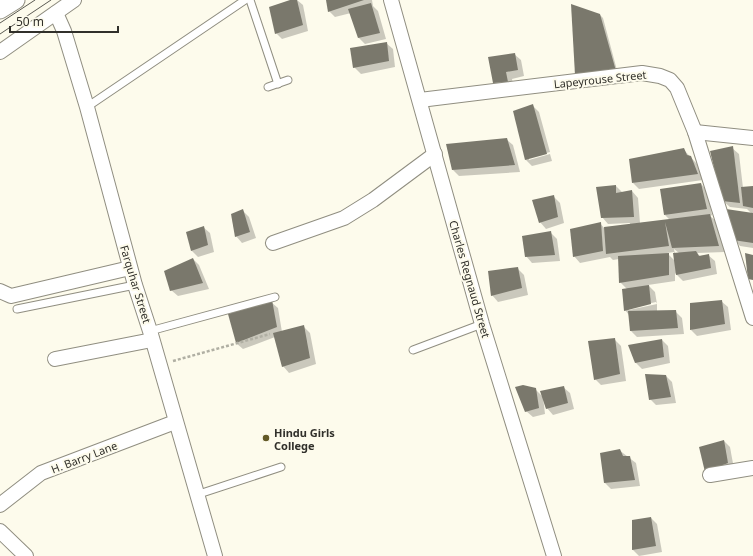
<svg xmlns="http://www.w3.org/2000/svg" width="753" height="556" viewBox="0 0 753 556" font-family="'Noto Sans',sans-serif">
  <style>
    .shadow { fill: #0003; fill-rule: evenodd }
    .building { fill: #7a786c }
    .lines { fill: none; stroke-linecap: round; stroke-linejoin: round }
    .service-casing { stroke: #908e81; stroke-width: 9 }
    .minor-casing { stroke: #908e81; stroke-width: 16 }
    .tertiary-casing { stroke: #908e81; stroke-width: 19 }
    .path { stroke: #b0afa3; stroke-width: 2.5; stroke-dasharray: 3 2; stroke-linecap: butt }
    .service { stroke: #fff; stroke-width: 7 }
    .minor { stroke: #fff; stroke-width: 14 }
    .tertiary { stroke: #fff; stroke-width: 17 }
    .tram { stroke: #5a5952; stroke-width: 1 }
    .poi-dot { fill: #625926; stroke: #fdfbec; stroke-width: 1.5 }
    .labels { text-anchor: middle; dominant-baseline: central; stroke-width: 4; stroke-linejoin: round; paint-order: stroke }
    .street-label { font-size: 11px; fill: #31302b; stroke: #fdfbec }
    .poi-label { font-size: 11px; font-weight: bold; fill: #31302b; stroke: #fdfbec; text-anchor: start }
  </style>
  <rect width="100%" height="100%" fill="#fdfbec"/>
  <g class="shadow">
    <polygon points="293,0 297,0 303,5 308,31 282,39 276,33"/>
    <polygon points="327,0 372,0 373,6 378,11 386,39 365,44 359,38 351,13 335,17 329,11"/>
    <polygon points="600,15 603,18 618,74 578,78"/>
    <polygon points="386,43 393,49 395,67 361,74 354,67"/>
    <polygon points="514,54 521,60 524,76 512,79 514,88 500,89 494,83 490,58"/>
    <polygon points="532,105 539,112 550,152 529,158 529,160 550,154 552,161 532,166 526,160 514,112"/>
    <polygon points="506,139 513,145 520,172 459,176 453,170"/>
    <polygon points="732,148 739,154 743,188 753,187 753,248 740,246 734,239 751,213 747,209 730,207 723,201"/>
    <polygon points="683,149 697,164 703,180 639,189 633,183"/>
    <path d="M701 184 707 190 712 215 710 216 716 221 725 252 697 253 700 256 708 255 715 261 717 274 683 281 675 273V281L648 285 655 292 657 304 656 302 629 308V310L657 304V312L675 311 682 318 684 334 637 337 631 331 629 315 625 310 627 289 620 282 619 259 613 260 610 257 580 263 574 256 600 223 604 228 630 225V223L608 224 602 217 616 186 623 193 632 191 638 198 640 223 670 220 665 215ZM674 249 679 253 675 254ZM674 252 675 261 667 253Z"/>
    <polygon points="554,197 560,203 564,223 546,229 540,222"/>
    <polygon points="242,210 249,217 256,238 242,243 236,236"/>
    <polygon points="203,227 210,233 214,252 198,257 192,251"/>
    <polygon points="550,232 557,239 560,261 532,263 526,256"/>
    <polygon points="193,259 199,265 209,289 178,296 171,290"/>
    <polygon points="517,268 524,275 528,295 498,302 492,295"/>
    <polygon points="721,301 728,307 731,330 697,336 691,330"/>
    <polygon points="271,302 278,308 282,332 303,326 310,333 316,364 289,373 283,366 275,337 243,349 236,343"/>
    <polygon points="614,339 621,346 626,381 601,385 595,379"/>
    <polygon points="662,340 668,346 670,363 642,369 636,363 629,346"/>
    <polygon points="666,376 672,382 676,403 656,405 650,399"/>
    <polygon points="563,387 570,393 574,409 553,415 547,408 543,397 545,414 533,417 526,411 535,389 543,397"/>
    <polygon points="724,441 730,447 734,469 712,478"/>
    <polygon points="619,450 636,463 640,486 611,489 604,482"/>
    <polygon points="651,518 657,524 662,552 639,556 633,550 633,521"/>
  </g>
  <g class="building">
    <polygon points="290,0 297,0 303,25 275,34 269,7"/>
    <polygon points="326,0 364,0 328,12"/>
    <polygon points="371,3 380,33 358,38 348,9"/>
    <polygon points="571,4 600,14 616,71 575,75"/>
    <polygon points="387,42 389,61 353,68 350,48"/>
    <polygon points="515,53 518,70 506,72 508,82 493,83 488,57"/>
    <polygon points="533,104 547,154 525,160 513,111"/>
    <polygon points="507,138 515,165 452,170 446,144"/>
    <polygon points="733,146 740,203 722,201 710,151"/>
    <polygon points="684,148 687,155 691,156 698,174 632,183 629,159"/>
    <polygon points="701,183 707,209 664,215 660,189"/>
    <polygon points="616,185 616,193 632,190 634,217 601,218 596,187"/>
    <polygon points="753,186 753,208 743,206 741,187"/>
    <polygon points="554,195 558,217 539,223 532,200"/>
    <polygon points="243,209 250,232 235,237 231,214"/>
    <polygon points="726,209 753,213 753,243 733,240"/>
    <polygon points="710,214 719,246 672,248 665,222 669,246 606,254 604,227"/>
    <polygon points="601,222 603,251 573,257 570,229"/>
    <polygon points="204,226 208,245 191,251 186,232"/>
    <polygon points="551,231 555,255 525,257 522,236"/>
    <polygon points="696,251 699,256 709,254 711,268 676,275 673,253"/>
    <polygon points="669,253 669,275 619,283 618,256"/>
    <polygon points="745,253 753,255 753,280 748,279"/>
    <polygon points="193,258 203,283 170,291 164,271"/>
    <polygon points="518,267 522,288 491,296 488,271"/>
    <polygon points="649,285 651,304 624,311 622,289"/>
    <polygon points="272,300 277,327 236,343 228,314"/>
    <polygon points="722,300 725,324 690,330 690,303"/>
    <polygon points="676,310 678,328 630,331 628,311"/>
    <polygon points="304,325 310,358 282,367 273,333"/>
    <polygon points="615,338 620,374 594,380 588,341"/>
    <polygon points="662,339 664,357 635,363 628,345"/>
    <polygon points="645,374 666,375 671,397 649,400"/>
    <polygon points="523,385 536,388 539,408 525,412 515,387"/>
    <polygon points="564,386 568,403 546,409 540,391"/>
    <polygon points="724,440 728,463 705,472 699,447"/>
    <polygon points="620,449 623,456 630,456 635,480 604,483 600,453"/>
    <polygon points="651,517 656,546 632,550 632,520"/>
  </g>
  <g class="lines">
    <g class="service-casing">
      <g id="service">
        <polyline points="250,0 278,84"/>
        <polyline points="268,87 288,80"/>
        <polyline points="87,107 245,0"/>
        <polyline points="17,309 135,285"/>
        <polyline points="150,331 275,297"/>
        <polyline points="413,350 482,324"/>
        <polyline points="196,495 281,467"/>
      </g>
    </g>
    <g class="minor-casing">
      <g id="minor">
        <polyline points="391,0 482,324 554,556"/>
        <polyline points="56,13 64,31 87,107 135,285 150,331 215,556"/>
        <polyline points="0,52 74,0"/>
        <polyline points="420,100 642,73 660,76 670,80 677,88 695,132 753,318"/>
        <polyline points="695,132 753,138"/>
        <polyline points="273,243 344,218 373,200 435,154"/>
        <polyline points="0,291 11,296 130,268"/>
        <polyline points="55,359 152,340"/>
        <polyline points="710,475 753,468"/>
        <polyline points="0,505 41,473 175,422"/>
        <polyline points="0,531 26,556"/>
      </g>
    </g>
    <g class="tertiary-casing">
      <polyline id="tertiary" points="0,10 16,0"/>
    </g>
    <polyline class="path" points="173,361 270,334"/>
    <use href="#service" class="service"/>
    <use href="#minor" class="minor"/>
    <use href="#tertiary" class="tertiary"/>
    <g class="tram">
      <polyline points="0,23 35,0"/>
      <polyline points="0,34 51,0"/>
    </g>
  </g>
  <circle class="poi-dot" cx="266" cy="438" r="4"/>
  <g class="labels">
    <g class="street-label">
      <text transform="translate(600 79) rotate(-6)">Lapeyrouse Street</text>
      <text transform="translate(470 279) rotate(74)">Charles Regnaud Street</text>
      <text transform="translate(136 284) rotate(73)">Farquhar Street</text>
      <text transform="translate(84 457) rotate(-21)">H. Barry Lane</text>
    </g>
    <g class="poi-label">
      <text x="274" y="432">Hindu Girls<tspan x="274" dy="13">College</tspan></text>
    </g>
  </g>
  <path d="M10 26v6h108v-6" fill="none" stroke="#31302b" stroke-width="2"/>
  <text x="16" y="26" font-size="12" fill="#31302b" stroke="#fdfbec" stroke-width="3" paint-order="stroke">50 m</text>
</svg>
